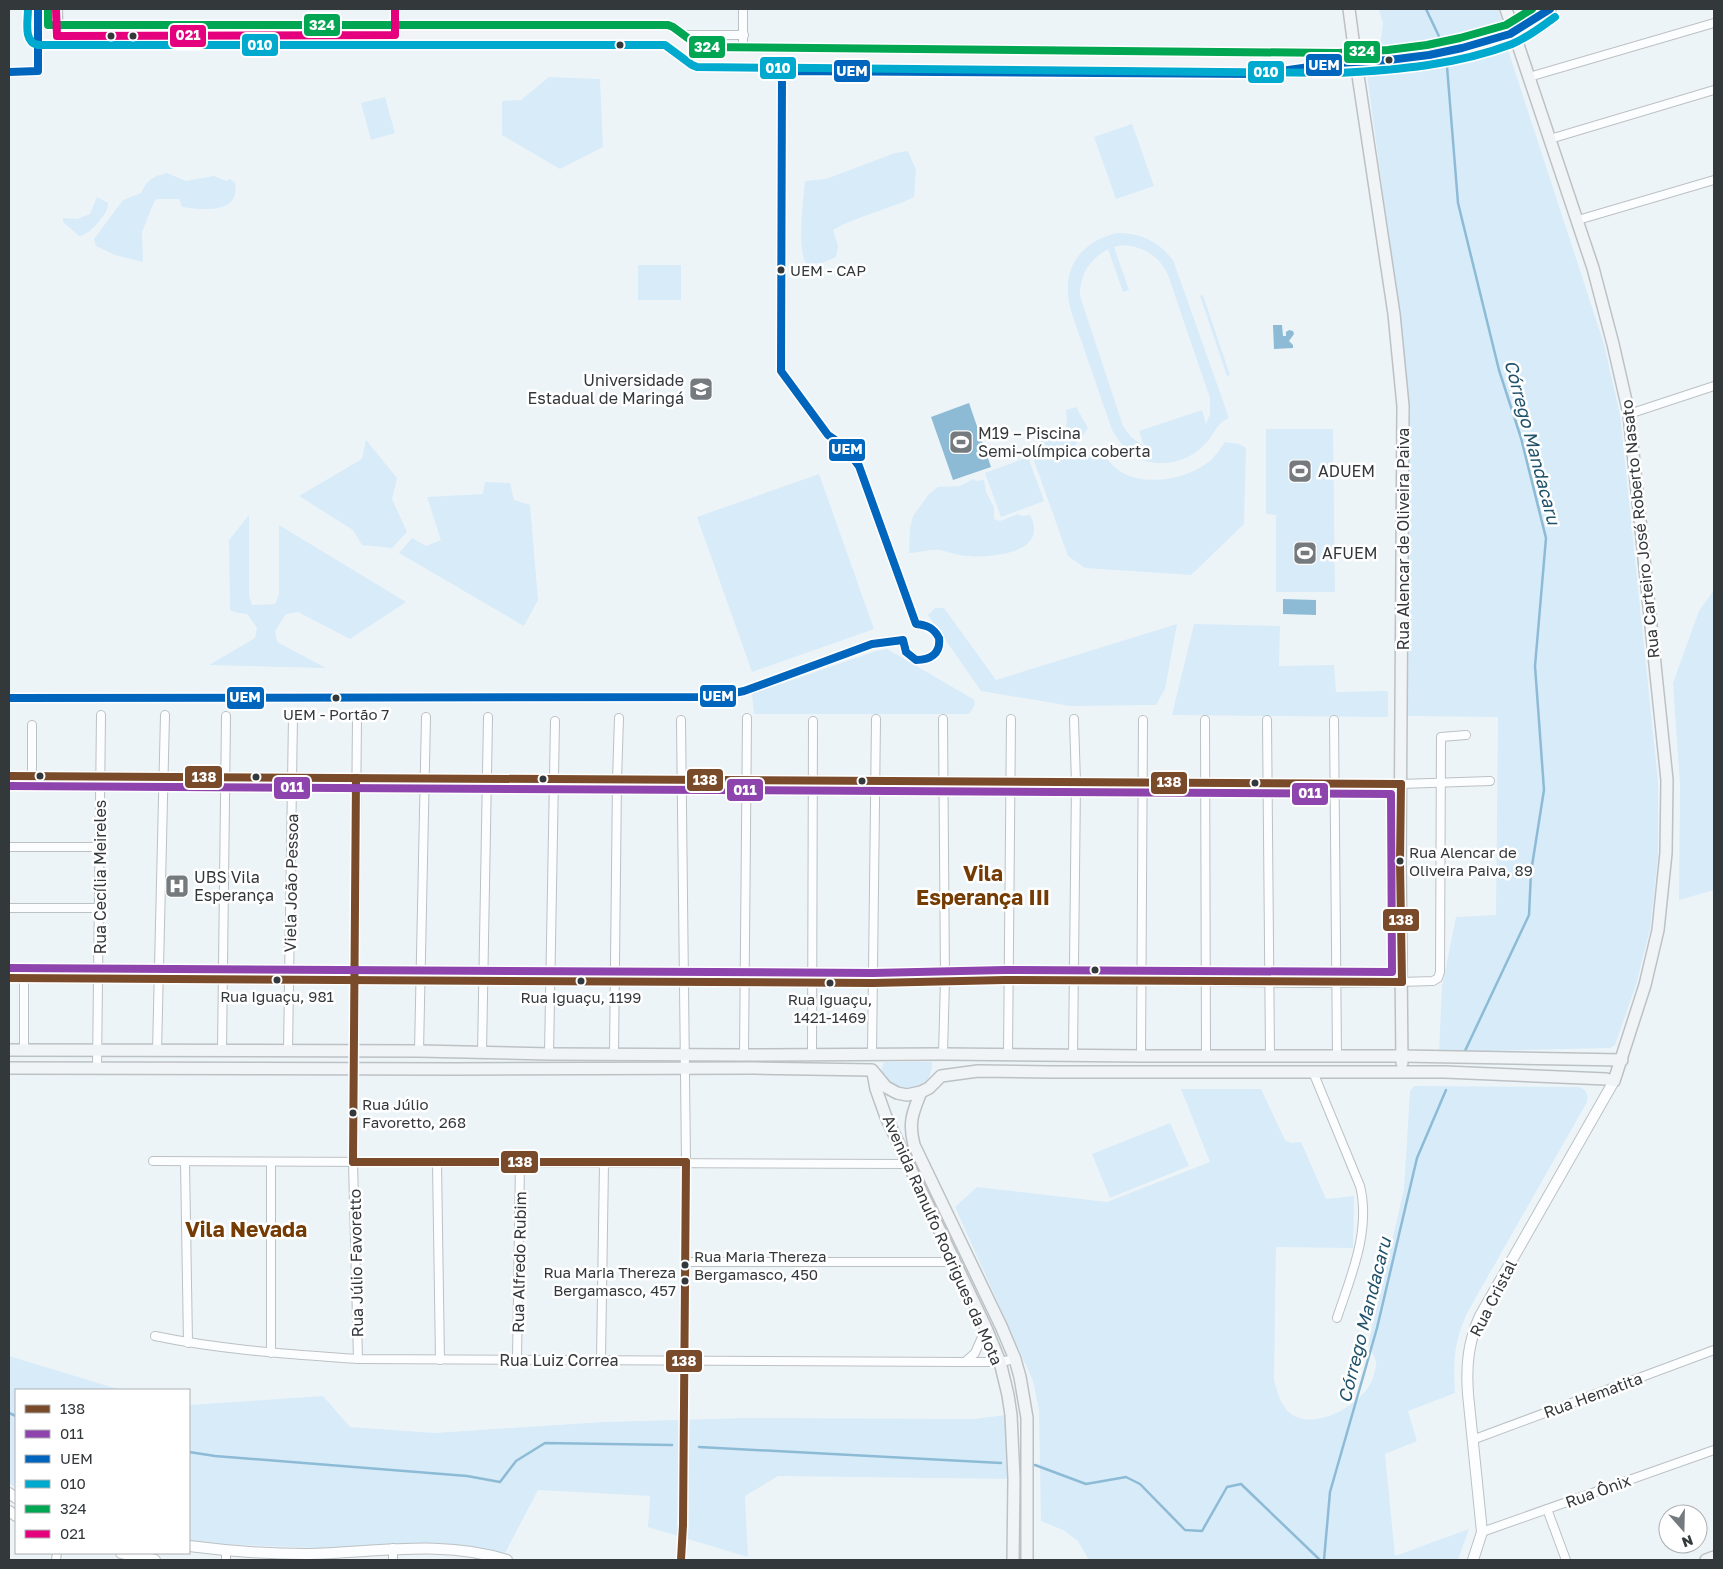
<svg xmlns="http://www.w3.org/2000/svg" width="1723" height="1569" viewBox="0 0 1723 1569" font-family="'Golos Text',sans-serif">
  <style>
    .green { fill: #d8ebf8; fill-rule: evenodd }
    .water { fill: #8dbbd6 }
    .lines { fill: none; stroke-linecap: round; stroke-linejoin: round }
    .stream { stroke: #8dbbd6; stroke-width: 2.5 }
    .minor-casing { stroke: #bcc1c4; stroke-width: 10 }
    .tertiary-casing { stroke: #bcc1c4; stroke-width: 12 }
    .secondary-casing { stroke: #bcc1c4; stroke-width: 14 }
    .minor { stroke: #fcfdfe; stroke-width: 8 }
    .tertiary { stroke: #fcfdfe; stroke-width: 10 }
    .secondary { stroke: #f0f4f6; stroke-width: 11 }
    .bus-1-casing { stroke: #fff; stroke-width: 11 }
    .bus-2-casing { stroke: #fff; stroke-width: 11 }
    .bus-3-casing { stroke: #fff; stroke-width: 11 }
    .bus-4-casing { stroke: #fff; stroke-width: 11 }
    .bus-5-casing { stroke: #fff; stroke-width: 11 }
    .bus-6-casing { stroke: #fff; stroke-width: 11 }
    .bus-1 { stroke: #7a4b2a; stroke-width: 8 }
    .bus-2 { stroke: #8e44ad; stroke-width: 8 }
    .bus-3 { stroke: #0065bd; stroke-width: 8 }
    .bus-4 { stroke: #00a9ce; stroke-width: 8 }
    .bus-5 { stroke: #00a651; stroke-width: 8 }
    .bus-6 { stroke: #e5007d; stroke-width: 8 }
    .bus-dot { fill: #33383b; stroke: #fff; stroke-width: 2 }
    .labels { text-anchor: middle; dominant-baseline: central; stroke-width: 5; stroke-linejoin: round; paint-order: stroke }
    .bus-label { font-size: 15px; fill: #33383b; stroke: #fff; text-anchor: start }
    .poi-label { font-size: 16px; fill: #33383b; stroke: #fff; text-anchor: start }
    .street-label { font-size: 16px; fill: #33383b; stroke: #fff }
    .water-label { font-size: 18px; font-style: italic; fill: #21526c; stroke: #fff }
    .district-label { font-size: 21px; font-weight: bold; fill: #743b03; stroke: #fff }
    .line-badge { stroke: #fff; stroke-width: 2 }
    .badge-label { font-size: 14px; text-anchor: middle; font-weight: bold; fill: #fff }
  </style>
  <rect width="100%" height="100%" fill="#edf4f8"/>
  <g class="green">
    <polygon points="1379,9 1498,9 1502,21 1498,25 1430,42 1380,48 1383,23"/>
    <polygon points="1498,47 1508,50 1604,344 1620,415 1658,781 1658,857 1650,929 1636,985 1615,1045 1610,1048 1439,1052 1442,986 1456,917 1496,915 1498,717 1408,716 1409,407 1399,314 1367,74 1427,65"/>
    <polygon points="549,77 600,79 603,147 560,169 502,135 502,101 521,100"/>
    <polygon points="385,97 395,133 371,140 361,103"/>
    <polygon points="1132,124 1154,186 1116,199 1094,137"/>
    <path d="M908 151 916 170 914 197C888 210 859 215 833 230L838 246 836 257 822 263 806 264C797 247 803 202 805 181L826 179 895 153Z"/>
    <path d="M167 173 186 181 214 176 226 181 230 179 235 183C241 215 201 210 182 207L179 199H157L154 202 142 232 143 262 115 255 96 246 94 239 123 200 141 193C148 179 152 177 167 173Z"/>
    <path d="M97 197 108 203C109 213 89 236 79 236L63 222V218L77 219 90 214Z"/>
    <path d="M1117 233C1141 233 1158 241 1173 260L1229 418C1216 423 1215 434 1206 443 1185 467 1145 472 1123 446 1119 441 1115 435 1112 430L1071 311C1060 272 1077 243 1117 233ZM1123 245C1145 247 1159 256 1168 275L1210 398V414L1206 424 1202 410 1139 431 1143 443 1148 449 1131 437 1123 426 1080 296C1080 274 1089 260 1108 249L1123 292 1129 290 1114 247Z"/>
    <rect x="638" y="265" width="43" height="35"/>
    <polygon points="1203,295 1230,375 1227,376 1200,296"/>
    <path d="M1076 407 1088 428 1071 451 1080 456 1106 458C1110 462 1113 466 1117 469 1142 489 1192 479 1213 458 1218 453 1221 447 1225 442L1239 444 1246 448 1244 524 1191 575 1085 568 1068 556 1032 455 1041 439 1065 430 1067 422 1066 410Z"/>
    <polygon points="1266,429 1333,429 1335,592 1276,592 1276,515 1266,514"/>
    <polygon points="366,440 397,478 392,499 407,532 392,548 362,545 353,530 299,496 362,459"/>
    <polygon points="1028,457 1044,501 1001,517 985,473"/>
    <polygon points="819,474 874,629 752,672 697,517"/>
    <path d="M973 479 976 481 984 480 986 492 994 507V519L1000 521 1018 514 1022 516 1030 515C1050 554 991 558 966 556 957 555 949 552 940 550 930 549 919 553 909 553L910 528 913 516 929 494 938 487 960 486Z"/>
    <polygon points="485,482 510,483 514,500 530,505 538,600 524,626 399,553 412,538 426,546 441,540 427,497 483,494"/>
    <polygon points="249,515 249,595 252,605 275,604 279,595 279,525 406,602 350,639 298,612 286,614 275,631 277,642 326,668 209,665 255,638 257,628 247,614 238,613 230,610 229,540"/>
    <polygon points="1714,590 1714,890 1679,900 1680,785 1673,683 1699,611"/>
    <polygon points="935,608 944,608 996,680 1177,624 1165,689 1156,705 1071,706 981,691 928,615"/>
    <polygon points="1194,624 1280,626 1279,666 1334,665 1336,692 1388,691 1388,717 1172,715"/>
    <polygon points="887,649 973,699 975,703 973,708 969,714 754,714 752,694 876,651"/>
    <path d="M884 1062H932C933 1081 918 1093 900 1089 894 1087 887 1081 882 1078L881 1071Z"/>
    <path d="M1414 1086 1579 1087C1587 1090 1588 1094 1587 1102L1467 1313C1454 1343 1453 1360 1455 1393L1408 1411 1417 1441 1385 1454 1395 1556 1469 1529 1458 1560H1089L1078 1541 1063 1530 1041 1521 1039 1410 1033 1381 955 1207 977 1187 1107 1202 1210 1162 1181 1089H1261L1285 1140 1291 1143 1301 1142 1326 1199 1354 1196 1353 1248 1276 1247 1274 1380C1277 1391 1281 1407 1291 1414 1316 1432 1369 1402 1374 1374 1375 1370 1377 1365 1376 1362 1375 1356 1370 1350 1368 1344L1404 1189 1410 1091Z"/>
    <polygon points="1170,1123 1189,1166 1110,1198 1092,1154"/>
    <polygon points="9,1356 121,1390 16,1390 16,1488 9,1483"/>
    <polygon points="323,1396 350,1427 435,1433 604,1422 746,1418 974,1419 1013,1414 1014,1479 778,1476 745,1496 748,1557 648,1527 650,1496 538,1490 504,1555 465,1550 317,1548 189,1543 189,1405"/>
  </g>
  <g class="water">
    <polygon points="1273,325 1282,325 1283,336 1286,336 1286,332 1289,330 1293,331 1294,334 1289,341 1293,345 1293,348 1274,349"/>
    <polygon points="969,403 991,467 953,480 931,417"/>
    <polygon points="1283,599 1316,600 1316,615 1283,614"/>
  </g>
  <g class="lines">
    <g class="stream">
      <polyline points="1426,9 1445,49"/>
      <polyline points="1446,54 1458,203 1499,370 1521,438 1546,538 1535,666 1544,790 1531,872 1529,915 1464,1053"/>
      <polyline points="9,1413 16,1416"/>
      <polyline points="699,1447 1001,1463"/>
      <polyline points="189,1452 215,1456 467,1476 500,1482 516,1461 545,1443 672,1445"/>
      <polyline points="1035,1465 1086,1484 1126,1477 1140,1484 1185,1530 1202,1531 1227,1487 1241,1484 1320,1560"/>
      <polyline points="1324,1560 1330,1492 1377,1328 1417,1158 1446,1090"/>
    </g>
    <g class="minor-casing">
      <g id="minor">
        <polyline points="395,9 395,35"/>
        <polyline points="668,35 744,35"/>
        <polyline points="743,58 743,9"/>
        <polyline points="1529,77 1714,23"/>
        <polyline points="1550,139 1714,90"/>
        <polyline points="1578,220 1714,180"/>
        <polyline points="1629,414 1714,386"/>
        <polyline points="357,717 353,1162 358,1359"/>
        <polyline points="681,720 686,1162 683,1525 681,1560"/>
        <polyline points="1205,720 1206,1056"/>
        <polyline points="1267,720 1270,1056"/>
        <polyline points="1334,720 1337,1056"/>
        <polyline points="32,725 32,776"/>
        <polyline points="9,776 1334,784 1401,784 1490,781"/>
        <polyline points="9,847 100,847"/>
        <polyline points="9,908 99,908"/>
        <path d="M9 978 873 983C962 979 1052 979 1142 980 1239 982 1336 985 1433 981L1438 978 1440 972 1441 737 1466 735"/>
        <polyline points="24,1050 24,979"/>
        <polyline points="157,1051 165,715"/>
        <polyline points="222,1051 226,716"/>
        <polyline points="288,1051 293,716"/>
        <polyline points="419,1051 426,717"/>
        <polyline points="482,1053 488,717"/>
        <polyline points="549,1054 555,721"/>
        <polyline points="614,1054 617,780 619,718"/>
        <polyline points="943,1054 945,980 943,719"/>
        <polyline points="1008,1054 1011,719"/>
        <polyline points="744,1055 747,718"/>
        <polyline points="812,1055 813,721"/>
        <polyline points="872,1055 876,719"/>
        <polyline points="1073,1055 1076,783 1074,719"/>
        <polyline points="1141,1056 1143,720"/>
        <polyline points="97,1068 101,715"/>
        <path d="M1313 1072 1360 1186C1371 1230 1351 1276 1337 1318"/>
        <polyline points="153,1161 908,1164"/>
        <polyline points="185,1162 188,1343"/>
        <polyline points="271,1162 271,1353"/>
        <polyline points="437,1163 440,1360"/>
        <polyline points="686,1262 954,1262"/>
        <polyline points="986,1328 975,1353 965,1362 1000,1362 1015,1359"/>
        <path d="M155 1336C222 1350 290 1354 358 1359L965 1362"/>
        <polyline points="517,1360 520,1163"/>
        <polyline points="601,1360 604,1163"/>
        <polyline points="1472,1440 1714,1350"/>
        <polyline points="1547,1509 1566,1560"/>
        <polyline points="1482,1532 1714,1450"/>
        <polyline points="393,1548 393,1560"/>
        <polyline points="56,1560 57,1553"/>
        <polyline points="226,1560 226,1551"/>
      </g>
    </g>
    <g class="tertiary-casing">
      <g id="tertiary">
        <polyline points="9,1493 16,1498"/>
        <polyline points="9,1511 16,1516"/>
        <path d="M189 1546C228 1551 267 1554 307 1554 373 1553 442 1539 507 1560"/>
        <polyline points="121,1553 155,1560"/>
        <path d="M1473 1560 1482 1532 1468 1394C1466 1366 1468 1342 1480 1316L1614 1081"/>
      </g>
    </g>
    <g class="secondary-casing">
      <g id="secondary">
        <polyline points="38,9 38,35 668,35 697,57 1338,63 1389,60 1429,55 1462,48 1510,34 1550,9"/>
        <polyline points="56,9 57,36"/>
        <polyline points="1349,9 1356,62 1394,314 1403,406 1400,862 1402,1063"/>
        <polyline points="9,1050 419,1051 549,1054 744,1055 943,1054 1141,1056 1402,1056 1622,1060"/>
        <polyline points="9,1068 457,1069 754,1068 872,1070 886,1087 897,1093 907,1095 921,1092 929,1088 941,1076 978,1071 1052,1072 1445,1072 1606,1079 1614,1081 1645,985 1658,930 1666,853 1667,780 1629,414 1613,344 1593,268 1506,9"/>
        <polyline points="873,1073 876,1089 886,1117 986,1328 1000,1362 1008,1395 1011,1415 1014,1479 1013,1560"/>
        <path d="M921 1092C913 1112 908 1122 914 1145L1001 1326 1015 1359 1020 1377 1027 1418V1560"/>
        <polyline points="1706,1560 1714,1557"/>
      </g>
    </g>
    <use href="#minor" class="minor"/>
    <use href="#tertiary" class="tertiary"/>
    <use href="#secondary" class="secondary"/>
    <g class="bus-1-casing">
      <g id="bus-1">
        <polyline points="9,776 1401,784"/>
        <polyline points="1401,784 1400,862 1402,982"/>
        <polyline points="9,978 873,983 1005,980 1402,982"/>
        <polyline points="353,1162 356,778"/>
        <polyline points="353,1162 686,1162"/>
        <polyline points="681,1560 683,1525 686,1162"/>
      </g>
    </g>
    <g class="bus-2-casing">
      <polyline id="bus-2" points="9,786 1391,794 1392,972 1005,970 873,973 9,968"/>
    </g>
    <g class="bus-3-casing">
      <g id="bus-3">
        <polyline points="9,72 38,71 38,9"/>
        <path d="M9 698 715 697 744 691 872 644 903 640 906 652 916 660C930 660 941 654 939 638 934 628 927 625 916 624L859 466 844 446 828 435 781 371 782 71 1259 74 1338 63 1389 60 1429 55 1462 48 1510 34 1550 9"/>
      </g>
    </g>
    <g class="bus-4-casing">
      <path id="bus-4" d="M28 9C28 21 23 42 38 45H665L692 65 697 67 1338 73C1397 70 1457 65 1512 44 1527 38 1542 26 1555 17"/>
    </g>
    <g class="bus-5-casing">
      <polyline id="bus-5" points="48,9 48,25 668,25 673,27 700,47 1338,53 1388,50 1427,45 1460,38 1506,25 1532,9"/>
    </g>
    <g class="bus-6-casing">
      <polyline id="bus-6" points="56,9 57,36 395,35 395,9"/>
    </g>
    <use href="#bus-1" class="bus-1"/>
    <use href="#bus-2" class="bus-2"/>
    <use href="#bus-3" class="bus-3"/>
    <use href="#bus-4" class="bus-4"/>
    <use href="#bus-5" class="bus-5"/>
    <use href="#bus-6" class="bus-6"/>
  </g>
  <defs>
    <g id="university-square" transform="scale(1.25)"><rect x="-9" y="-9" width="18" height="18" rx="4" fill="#747a7d" stroke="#fff"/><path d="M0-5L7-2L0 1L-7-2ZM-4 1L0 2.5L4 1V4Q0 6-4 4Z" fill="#fff"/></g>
    <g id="stadium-square" transform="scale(1.25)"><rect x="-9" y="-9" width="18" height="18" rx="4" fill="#747a7d" stroke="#fff"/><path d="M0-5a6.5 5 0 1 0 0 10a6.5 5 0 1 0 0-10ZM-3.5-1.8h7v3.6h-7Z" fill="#fff"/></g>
    <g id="hospital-square" transform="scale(1.25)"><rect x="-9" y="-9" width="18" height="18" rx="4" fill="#747a7d" stroke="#fff"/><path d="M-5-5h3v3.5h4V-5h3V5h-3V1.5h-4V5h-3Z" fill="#fff"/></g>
  </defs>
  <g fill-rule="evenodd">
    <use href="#university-square" x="701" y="389"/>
    <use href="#stadium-square" x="961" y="442"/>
    <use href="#stadium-square" x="1300" y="471"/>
    <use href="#stadium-square" x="1305" y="553"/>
    <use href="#hospital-square" x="177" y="886"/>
  </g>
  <g class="bus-dot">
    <circle cx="111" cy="36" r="4.5"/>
    <circle cx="133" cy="36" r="4.5"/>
    <circle cx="620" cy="45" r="4.5"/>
    <circle cx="1389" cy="60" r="4.5"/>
    <circle cx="781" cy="270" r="4.5"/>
    <circle cx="336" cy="698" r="4.5"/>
    <circle cx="40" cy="776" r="4.5"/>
    <circle cx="256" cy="777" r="4.5"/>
    <circle cx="543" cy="779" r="4.5"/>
    <circle cx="862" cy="781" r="4.5"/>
    <circle cx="1255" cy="783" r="4.5"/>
    <circle cx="1400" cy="861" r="4.5"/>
    <circle cx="1095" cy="970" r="4.5"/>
    <circle cx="277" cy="980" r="4.5"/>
    <circle cx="581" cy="981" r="4.5"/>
    <circle cx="830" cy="983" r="4.5"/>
    <circle cx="353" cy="1113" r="4.5"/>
    <circle cx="685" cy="1265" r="4.5"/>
    <circle cx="685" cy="1281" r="4.5"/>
  </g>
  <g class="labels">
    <g class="bus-label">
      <text x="790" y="270">UEM - CAP</text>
      <text x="336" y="714" text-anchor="middle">UEM - Portão 7</text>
      <text x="1409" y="852">Rua Alencar de<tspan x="1409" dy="18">Oliveira Paiva, 89</tspan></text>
      <text x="277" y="996" text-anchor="middle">Rua Iguaçu, 981</text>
      <text x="581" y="997" text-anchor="middle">Rua Iguaçu, 1199</text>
      <text x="830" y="999" text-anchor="middle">Rua Iguaçu,<tspan x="830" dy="18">1421-1469</tspan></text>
      <text x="362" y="1104">Rua Júlio<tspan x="362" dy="18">Favoretto, 268</tspan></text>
      <text x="694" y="1256">Rua Maria Thereza<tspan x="694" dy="18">Bergamasco, 450</tspan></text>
      <text x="676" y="1272" text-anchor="end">Rua Maria Thereza<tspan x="676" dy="18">Bergamasco, 457</tspan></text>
    </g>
    <g class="poi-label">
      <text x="684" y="380" text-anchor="end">Universidade<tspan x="684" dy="18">Estadual de Maringá</tspan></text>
      <text x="978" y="433">M19 – Piscina<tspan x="978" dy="18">Semi-olímpica coberta</tspan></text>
      <text x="1318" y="471">ADUEM</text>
      <text x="1322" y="553">AFUEM</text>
      <text x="194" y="877">UBS Vila<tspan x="194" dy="18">Esperança</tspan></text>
    </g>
    <g class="street-label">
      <text transform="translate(1640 529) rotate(-96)">Rua Carteiro José Roberto Nasato</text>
      <text transform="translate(1403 539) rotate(-90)">Rua Alencar de Oliveira Paiva</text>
      <text transform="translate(100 877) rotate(-90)">Rua Cecília Meireles</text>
      <text transform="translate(291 883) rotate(-89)">Viela João Pessoa</text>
      <text transform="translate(943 1240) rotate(66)">Avenida Ranulfo Rodrigues da Mota</text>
      <text transform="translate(519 1262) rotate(-89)">Rua Alfredo Rubim</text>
      <text transform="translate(356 1263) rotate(-91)">Rua Júlio Favoretto</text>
      <text transform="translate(1493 1298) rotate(-63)">Rua Cristal</text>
      <text x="559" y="1360">Rua Luiz Correa</text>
      <text transform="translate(1593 1395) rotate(-20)">Rua Hematita</text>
      <text transform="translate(1598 1491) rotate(-20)">Rua Ônix</text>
    </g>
    <g class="water-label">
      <text transform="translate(1533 442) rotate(75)">Córrego Mandacaru</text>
      <text transform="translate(1364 1320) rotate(-76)">Córrego Mandacaru</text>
    </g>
    <g class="district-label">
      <text x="983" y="873">Vila<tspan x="983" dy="24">Esperança III</tspan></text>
      <text x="246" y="1229">Vila Nevada</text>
    </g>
  </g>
  <g class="line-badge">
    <rect x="303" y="13" width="38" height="24" rx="5" fill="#00a651"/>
    <rect x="169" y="24" width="38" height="24" rx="5" fill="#e5007d"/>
    <rect x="241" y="33" width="38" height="24" rx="5" fill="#00a9ce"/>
    <rect x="688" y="35" width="38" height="24" rx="5" fill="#00a651"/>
    <rect x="1343" y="40" width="38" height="24" rx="5" fill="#00a651"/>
    <rect x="1305" y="53" width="38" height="24" rx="5" fill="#0065bd"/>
    <rect x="759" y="56" width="38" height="24" rx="5" fill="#00a9ce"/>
    <rect x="833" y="59" width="38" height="24" rx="5" fill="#0065bd"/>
    <rect x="1247" y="60" width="38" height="24" rx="5" fill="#00a9ce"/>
    <rect x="828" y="438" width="38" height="24" rx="5" fill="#0065bd"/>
    <rect x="699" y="684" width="38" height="24" rx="5" fill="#0065bd"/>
    <rect x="226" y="686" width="39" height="24" rx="5" fill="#0065bd"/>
    <rect x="184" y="765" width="39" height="24" rx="5" fill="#7a4b2a"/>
    <rect x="686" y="768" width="38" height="24" rx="5" fill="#7a4b2a"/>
    <rect x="1150" y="771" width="38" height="24" rx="5" fill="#7a4b2a"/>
    <rect x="273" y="776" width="38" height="24" rx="5" fill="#8e44ad"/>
    <rect x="726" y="778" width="38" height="24" rx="5" fill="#8e44ad"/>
    <rect x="1291" y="782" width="38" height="24" rx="5" fill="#8e44ad"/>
    <rect x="1382" y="908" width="38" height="24" rx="5" fill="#7a4b2a"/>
    <rect x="500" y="1150" width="39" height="24" rx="5" fill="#7a4b2a"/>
    <rect x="665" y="1349" width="38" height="24" rx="5" fill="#7a4b2a"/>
  </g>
  <g class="badge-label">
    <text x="322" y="30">324</text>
    <text x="188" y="40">021</text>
    <text x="260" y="50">010</text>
    <text x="707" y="52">324</text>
    <text x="1362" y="56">324</text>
    <text x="1324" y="70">UEM</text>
    <text x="778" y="73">010</text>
    <text x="852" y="76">UEM</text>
    <text x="1266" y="77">010</text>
    <text x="847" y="454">UEM</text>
    <text x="718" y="701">UEM</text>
    <text x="245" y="702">UEM</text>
    <text x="204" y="782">138</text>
    <text x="705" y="785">138</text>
    <text x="1169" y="787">138</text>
    <text x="292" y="792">011</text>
    <text x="745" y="795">011</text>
    <text x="1310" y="798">011</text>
    <text x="1401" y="925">138</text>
    <text x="520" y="1167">138</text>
    <text x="684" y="1366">138</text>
  </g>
  <rect width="1723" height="1569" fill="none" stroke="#33383b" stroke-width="20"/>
  <rect x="15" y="1389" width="175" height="165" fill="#ffffff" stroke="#adafb1"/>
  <rect x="25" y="1405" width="25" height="8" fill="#7a4b2a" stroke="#adafb1"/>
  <text x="60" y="1414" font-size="15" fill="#33383b">138</text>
  <rect x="25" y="1430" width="25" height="8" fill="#8e44ad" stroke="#adafb1"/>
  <text x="60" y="1439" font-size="15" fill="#33383b">011</text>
  <rect x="25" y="1455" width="25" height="8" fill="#0065bd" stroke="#adafb1"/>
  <text x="60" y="1464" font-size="15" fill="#33383b">UEM</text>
  <rect x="25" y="1480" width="25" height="8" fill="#00a9ce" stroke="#adafb1"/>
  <text x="60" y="1489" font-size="15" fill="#33383b">010</text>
  <rect x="25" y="1505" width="25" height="8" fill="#00a651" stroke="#adafb1"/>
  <text x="60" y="1514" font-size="15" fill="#33383b">324</text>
  <rect x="25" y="1530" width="25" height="8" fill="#e5007d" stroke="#adafb1"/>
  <text x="60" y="1539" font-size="15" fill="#33383b">021</text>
  <g transform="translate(1683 1529) rotate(160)"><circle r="24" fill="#ffffff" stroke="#adafb1"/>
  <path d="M0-4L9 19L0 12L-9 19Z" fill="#747a7d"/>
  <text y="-8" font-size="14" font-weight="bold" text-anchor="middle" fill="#33383b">N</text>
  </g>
</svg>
